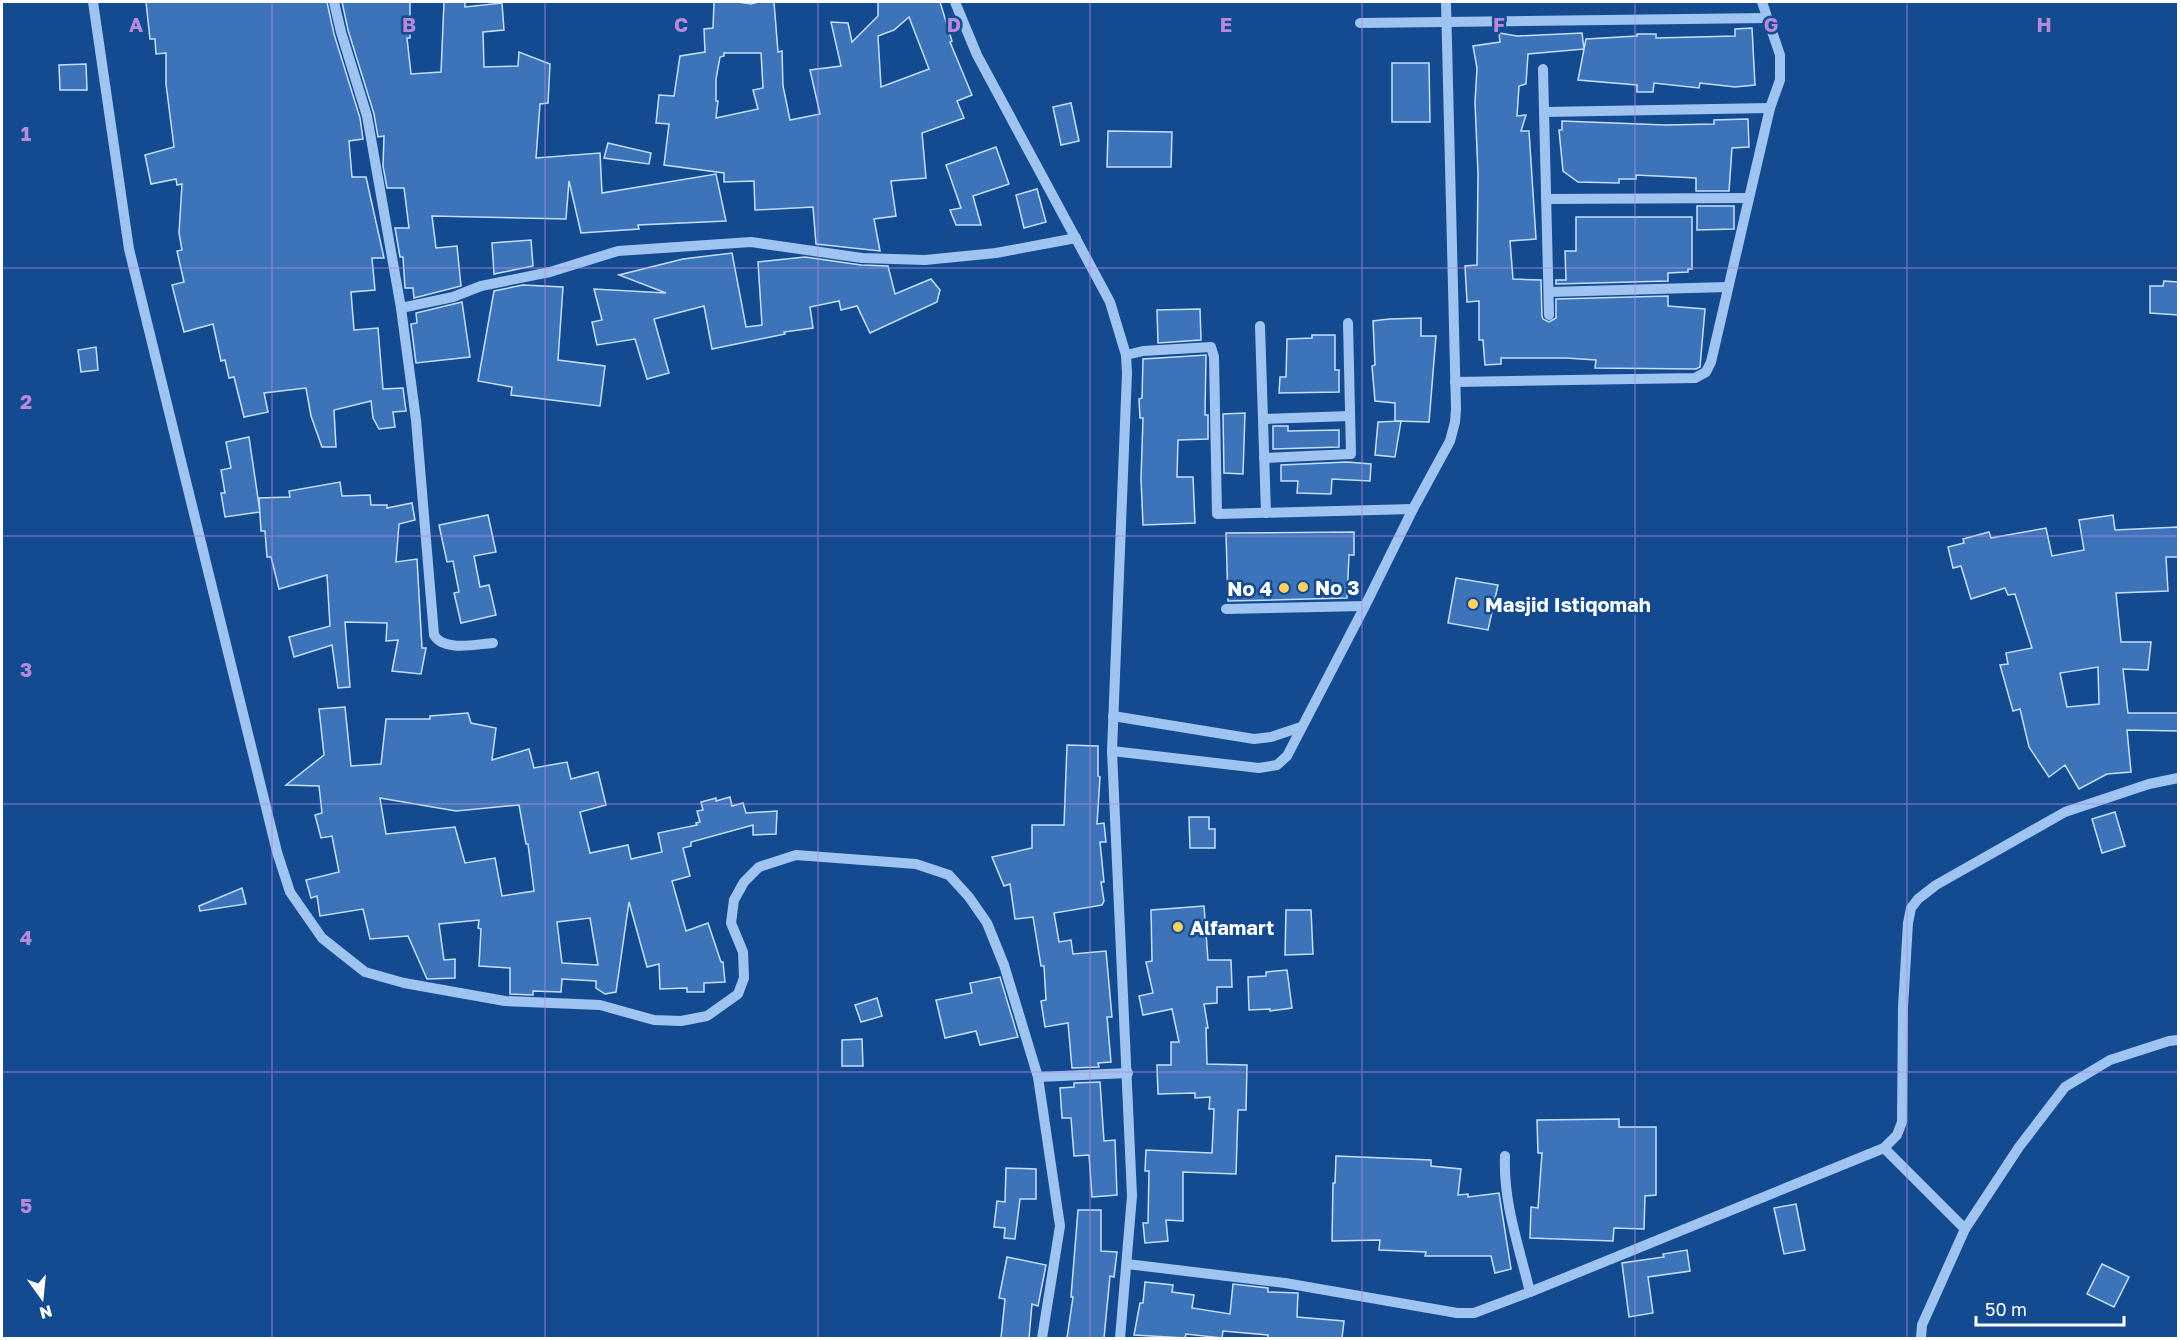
<svg xmlns="http://www.w3.org/2000/svg" width="2180" height="1340" viewBox="0 0 2180 1340" font-family="'Golos Text',sans-serif">
  <style>
    .building { fill: #3c73b9; stroke: #c6dffc; stroke-width: 1.5; fill-rule: evenodd }
    .lines { fill: none; stroke-linecap: round; stroke-linejoin: round }
    .minor { stroke: #9fc4f1; stroke-width: 10 }
    .grid { fill: none; stroke: #b68bdc; stroke-width: 1.5; stroke-opacity: 0.55 }
    .poi-dot { fill: #ffd15f; stroke: #134a90; stroke-width: 2 }
    .labels { text-anchor: middle; dominant-baseline: central; stroke-width: 5; stroke-linejoin: round; paint-order: stroke }
    .poi-label { font-size: 20px; font-weight: bold; fill: #fff; stroke: #134a90; text-anchor: start }
    .grid-label { font-size: 20px; text-anchor: middle; font-weight: bold; fill: #b68bdc; stroke: #134a90; stroke-width: 5; stroke-linejoin: round; paint-order: stroke }
  </style>
  <rect width="100%" height="100%" fill="#134a90"/>
  <g class="building">
    <polygon points="146,2 327,2 334,34 360,118 363,139 349,141 352,177 366,177 384,258 372,258 375,290 351,292 354,330 378,328 383,389 403,388 406,411 393,412 395,427 379,429 373,418 371,401 334,410 336,447 322,447 311,416 306,388 264,393 268,412 244,417 234,377 229,378 225,360 221,361 213,324 184,332 172,285 184,282 177,251 182,250 179,233 182,184 177,185 176,179 151,184 145,155 174,147 166,84 166,53 156,54 155,39 150,39"/>
    <polygon points="342,2 410,2 410,38 407,38 411,74 441,72 444,2 465,2 465,7 502,3 504,30 483,32 484,67 518,66 519,52 550,64 548,103 540,104 536,158 600,153 602,193 716,174 726,221 638,225 639,229 581,233 569,181 566,219 432,216 436,248 457,246 461,286 414,298 413,288 405,288 403,257 400,257 395,228 409,228 404,188 387,188 383,166 384,136 378,137 374,114 348,30"/>
    <path d="M714 2H739L751 4 758 2H774L778 52 782 51 783 86 790 120 820 114 810 70 841 66 831 22 848 23 852 42 878 16V2H940L952 41 950 42 972 95 957 101 964 118 922 133 926 178 891 181 896 216 874 219 880 251 816 244 813 207 755 210 754 181 724 182V173L664 165 669 124 656 123 659 95 674 96 680 56 705 52 704 29 713 28ZM909 17 929 69 881 87 878 36 894 30ZM724 53H761L763 88 753 90 758 109 716 118 718 101H716V79L720 57 724 56Z"/>
    <polygon points="1752,28 1755,85 1735,87 1700,83 1699,88 1654,83 1653,92 1637,92 1637,85 1578,80 1584,49 1528,54 1526,84 1519,86 1517,116 1526,115 1521,131 1529,131 1536,239 1510,241 1513,279 1541,280 1542,316 1543,319 1549,322 1556,318 1556,299 1668,296 1668,306 1705,309 1700,367 1696,369 1595,368 1596,360 1566,358 1501,358 1501,364 1485,365 1483,340 1479,340 1479,301 1467,302 1465,266 1477,265 1478,174 1475,102 1477,68 1473,46 1500,42 1499,33 1517,36 1582,33 1584,49 1586,39 1637,36 1637,34 1656,34 1656,38 1735,36 1735,29"/>
    <polygon points="1392,63 1429,63 1430,122 1392,122"/>
    <polygon points="86,64 87,90 60,90 59,65"/>
    <polygon points="1071,103 1079,141 1061,145 1053,107"/>
    <polygon points="1748,119 1749,147 1732,148 1729,191 1696,191 1696,178 1636,175 1636,179 1619,179 1619,183 1578,182 1563,171 1559,130 1562,130 1562,121 1666,125 1714,124 1714,120"/>
    <polygon points="1108,131 1172,132 1171,167 1107,167"/>
    <polygon points="608,143 651,153 649,164 604,158"/>
    <polygon points="996,147 1009,184 973,196 981,225 956,225 950,210 961,208 946,165"/>
    <polygon points="1037,189 1046,222 1024,228 1016,195"/>
    <polygon points="1697,206 1734,206 1734,229 1697,230"/>
    <polygon points="1576,217 1692,217 1692,269 1688,269 1688,272 1668,273 1668,281 1556,284 1556,280 1566,280 1565,251 1576,251"/>
    <polygon points="531,240 533,266 494,274 492,243"/>
    <polygon points="732,253 746,327 762,325 758,262 805,257 861,265 888,266 895,294 931,279 940,290 937,302 870,333 857,306 841,310 839,301 810,307 813,328 784,332 785,334 712,349 704,306 654,319 669,373 647,379 635,339 597,345 592,322 602,320 594,289 666,293 619,275 683,259"/>
    <polygon points="2164,281 2178,282 2178,315 2150,313 2150,286 2163,286"/>
    <polygon points="523,285 563,287 558,360 605,366 600,406 511,395 512,387 478,381 494,291"/>
    <polygon points="462,302 470,357 416,363 411,324 417,323 416,313"/>
    <polygon points="1200,309 1201,340 1158,343 1157,310"/>
    <polygon points="1389,319 1421,318 1421,336 1436,336 1429,422 1395,421 1395,403 1375,401 1372,366 1375,365 1373,321"/>
    <polygon points="1312,335 1335,335 1335,370 1339,370 1339,392 1279,393 1280,377 1286,377 1287,339 1312,338"/>
    <polygon points="96,347 98,370 81,372 78,350"/>
    <polygon points="1206,355 1205,415 1208,415 1208,439 1178,440 1177,477 1193,477 1195,523 1143,525 1141,479 1143,418 1140,418 1139,399 1142,398 1143,359"/>
    <polygon points="1245,413 1243,474 1224,473 1223,414"/>
    <polygon points="1401,421 1395,457 1375,455 1378,422"/>
    <polygon points="1273,426 1288,426 1288,431 1339,430 1339,447 1273,449"/>
    <polygon points="249,437 260,512 225,517 221,493 225,493 221,470 231,468 226,442"/>
    <polygon points="1347,462 1371,464 1370,481 1332,479 1331,494 1297,493 1298,481 1281,481 1281,465"/>
    <polygon points="340,482 342,496 370,495 371,505 387,505 387,508 412,503 415,520 399,524 396,562 417,559 422,648 426,648 421,674 392,671 398,640 386,641 387,623 345,622 350,687 338,688 332,645 294,657 289,637 330,626 327,575 279,589 271,557 267,557 265,531 261,531 259,498 290,497 289,491"/>
    <polygon points="488,515 496,552 474,556 480,587 489,585 496,615 461,623 454,593 459,592 453,561 447,562 439,525"/>
    <path d="M2113 515 2115 530 2178 527V557H2166L2168 591 2116 593 2121 642H2151L2148 670 2123 669 2128 713H2178V731L2127 730 2131 772 2107 774 2079 789 2065 765 2049 777 2029 747 2020 709 2013 711 2000 665 2008 664 2006 653 2032 648 2015 594 2008 595 2005 588 1971 599 1961 566 1953 568 1948 547 1964 543 1963 539 1989 532 1991 538 2046 528 2052 556 2084 550 2079 520ZM2098 667 2099 704 2067 707 2060 673Z"/>
    <polygon points="1354,532 1354,555 1349,555 1347,598 1228,601 1226,533"/>
    <polygon points="1456,578 1498,585 1488,630 1448,623"/>
    <path d="M345 707 351 766 381 764 386 719H430V716L468 713 471 723 496 728 492 760 529 749 534 768 567 762 571 779 598 772 606 805 580 812 590 853 628 845 631 859 662 852 658 833 697 825 696 823 700 822 697 811 703 810 701 802 716 798V801L730 797 732 806 743 803 746 813 777 811 776 834 753 835V825L691 842V846L683 848 690 876 672 881 686 931 708 923 721 962H723L725 982 704 983V992H687V988L660 989 659 964 647 967 629 902 616 992 605 994 596 988V981L562 979 561 992 533 991V995L510 994V968L479 966 481 929 478 928 479 920 439 924 444 960 455 959V978L427 979 408 936 370 939 363 909 320 916 317 896 311 898 306 880 339 872 332 836 321 838 315 815 322 813 319 786 286 785 324 755 319 709ZM380 798 456 811 519 805 526 844H528L534 891 502 896 495 858 465 863 455 827 386 834ZM590 918 598 965 562 963 557 922Z"/>
    <polygon points="1067,745 1098,746 1098,776 1100,777 1097,824 1104,823 1106,842 1100,842 1104,882 1101,882 1104,901 1102,905 1054,913 1059,942 1071,940 1073,954 1106,951 1112,1017 1107,1017 1111,1062 1098,1063 1099,1067 1072,1068 1068,1023 1045,1027 1041,1001 1046,1000 1044,966 1041,966 1033,917 1015,919 1010,884 1004,886 992,857 1032,848 1032,825 1064,825"/>
    <polygon points="2115,812 2125,846 2102,853 2092,819"/>
    <polygon points="1189,817 1209,817 1209,829 1215,829 1215,848 1190,848"/>
    <polygon points="242,888 246,904 200,911 199,906"/>
    <polygon points="1204,906 1208,960 1231,960 1232,987 1217,987 1217,1003 1204,1004 1208,1028 1206,1028 1207,1064 1247,1065 1246,1110 1238,1110 1236,1174 1183,1172 1183,1221 1166,1220 1168,1241 1145,1243 1143,1223 1148,1223 1149,1171 1145,1171 1146,1150 1212,1153 1214,1109 1209,1109 1210,1097 1195,1098 1195,1093 1158,1094 1157,1065 1171,1065 1171,1042 1179,1042 1172,1009 1143,1015 1139,996 1153,993 1146,962 1152,961 1151,910"/>
    <polygon points="1286,910 1311,910 1313,954 1285,955"/>
    <polygon points="1287,970 1292,1008 1270,1011 1270,1009 1249,1010 1248,977 1266,976 1266,972"/>
    <polygon points="1000,977 1018,1037 980,1045 976,1031 945,1038 936,1000 972,993 970,983"/>
    <polygon points="877,998 882,1016 861,1022 855,1005"/>
    <polygon points="862,1039 863,1066 842,1066 842,1040"/>
    <polygon points="1100,1082 1104,1141 1115,1140 1117,1195 1092,1197 1089,1155 1074,1156 1071,1118 1062,1118 1060,1088 1074,1087 1074,1083"/>
    <polygon points="1619,1119 1619,1127 1656,1127 1656,1195 1645,1196 1644,1229 1614,1228 1613,1241 1530,1238 1531,1207 1538,1208 1542,1153 1538,1153 1537,1120"/>
    <polygon points="1336,1156 1431,1160 1431,1166 1461,1169 1458,1195 1468,1194 1468,1197 1499,1193 1511,1269 1495,1273 1491,1256 1425,1256 1426,1252 1379,1250 1380,1240 1332,1241 1333,1183 1335,1183"/>
    <polygon points="1006,1168 1036,1169 1036,1199 1020,1199 1015,1239 1004,1238 1005,1228 994,1227 997,1201 1005,1202"/>
    <polygon points="1796,1204 1805,1250 1784,1254 1774,1208"/>
    <polygon points="1078,1210 1101,1210 1101,1251 1117,1252 1114,1277 1110,1276 1104,1338 1067,1338 1073,1297 1071,1297"/>
    <polygon points="1687,1250 1690,1271 1648,1277 1653,1313 1629,1317 1622,1263 1664,1257 1663,1254"/>
    <polygon points="1007,1257 1046,1265 1038,1306 1032,1304 1029,1338 1001,1338 1005,1299 999,1298"/>
    <polygon points="2102,1264 2129,1277 2114,1307 2087,1294"/>
    <polygon points="1145,1282 1173,1285 1172,1292 1194,1295 1192,1308 1230,1314 1233,1284 1268,1288 1268,1292 1298,1293 1297,1317 1344,1321 1342,1338 1268,1338 1268,1335 1223,1331 1222,1338 1186,1334 1185,1338 1134,1335 1140,1303 1143,1303"/>
  </g>
  <g class="lines">
    <g class="minor">
      <polyline points="93,2 129,249 277,852 290,892 322,938 365,972 404,983 505,1001 600,1005 654,1020 681,1021 707,1016 738,994 744,978 743,952 731,923 734,900 744,882 759,867 796,855 916,864 949,875 969,897 987,923 1004,965 1038,1077 1060,1226 1042,1338"/>
      <polyline points="334,2 341,32 367,116 401,308 453,297 481,286 550,272 618,251 751,242 862,258 925,260 996,253 1076,238"/>
      <polyline points="955,2 977,55 1110,302 1126,355 1127,373 1112,751 1132,1196 1120,1338"/>
      <polyline points="1360,23 1767,18"/>
      <polyline points="1543,69 1549,315"/>
      <polyline points="1544,112 1770,108"/>
      <polyline points="1546,199 1749,198"/>
      <polyline points="1549,292 1727,287"/>
      <path d="M401 308 416 420 434 635C444 652 476 644 493 643"/>
      <polyline points="1260,326 1266,513"/>
      <polyline points="1126,355 1143,351 1211,347 1214,357 1217,514 1413,509"/>
      <polyline points="1455,382 1695,378 1706,372 1711,362 1770,108 1780,80 1780,55 1762,2"/>
      <polyline points="1263,419 1350,416"/>
      <polyline points="1264,458 1351,454 1348,323"/>
      <polyline points="1226,609 1365,606"/>
      <polyline points="1113,716 1254,739 1271,737 1301,727"/>
      <polyline points="1112,751 1259,768 1277,765 1287,756 1365,606 1413,509 1450,441 1455,422 1456,409 1446,2"/>
      <polyline points="1038,1077 1128,1073"/>
      <polyline points="1884,1148 1965,1229"/>
      <path d="M1505 1156C1503 1202 1519 1247 1530 1292"/>
      <polyline points="1127,1264 1285,1283 1457,1313 1474,1313 1530,1292 1884,1148 1897,1135 1902,1122 1903,1007 1908,923 1911,908 1918,899 1936,885 2065,812 2149,784 2178,778"/>
      <polyline points="1921,1338 1922,1325 1965,1229 2019,1147 2065,1087 2110,1060 2169,1041 2178,1040"/>
    </g>
  </g>
  <path class="grid" d="M272 2V1338M545 2V1338M818 2V1338M1090 2V1338M1362 2V1338M1635 2V1338M1907 2V1338M2 268H2178M2 536H2178M2 804H2178M2 1072H2178"/>
  <g class="poi-dot">
    <circle cx="1303" cy="587" r="6"/>
    <circle cx="1284" cy="588" r="6"/>
    <circle cx="1473" cy="604" r="6"/>
    <circle cx="1178" cy="927" r="6"/>
  </g>
  <g class="labels">
    <g class="poi-label">
      <text x="1315" y="587">No 3</text>
      <text x="1272" y="588" text-anchor="end">No 4</text>
      <text x="1485" y="604">Masjid Istiqomah</text>
      <text x="1190" y="927">Alfamart</text>
    </g>
  </g>
  <g class="grid-label">
    <text x="136" y="32">A</text>
    <text x="409" y="32">B</text>
    <text x="681" y="32">C</text>
    <text x="954" y="32">D</text>
    <text x="1226" y="32">E</text>
    <text x="1499" y="32">F</text>
    <text x="1771" y="32">G</text>
    <text x="2044" y="32">H</text>
    <text x="26" y="141">1</text>
    <text x="26" y="409">2</text>
    <text x="26" y="677">3</text>
    <text x="26" y="945">4</text>
    <text x="26" y="1213">5</text>
  </g>
  <rect width="2180" height="1340" fill="none" stroke="#ffffff" stroke-width="6"/>
  <g transform="translate(42 1298) rotate(165)" stroke="#134a90" stroke-width="4.5" paint-order="stroke">
  <path d="M0-4.5L10 22L0 15L-10 22Z" fill="#ffffff"/>
  <text y="-9" font-size="16" font-weight="bold" text-anchor="middle" fill="#ffffff">N</text>
  </g>
  <path d="M1976 1316v9h148v-9" fill="none" stroke="#ffffff" stroke-width="3"/>
  <text x="1985" y="1316" font-size="18" fill="#ffffff" stroke="#134a90" stroke-width="4.5" paint-order="stroke">50 m</text>
</svg>
